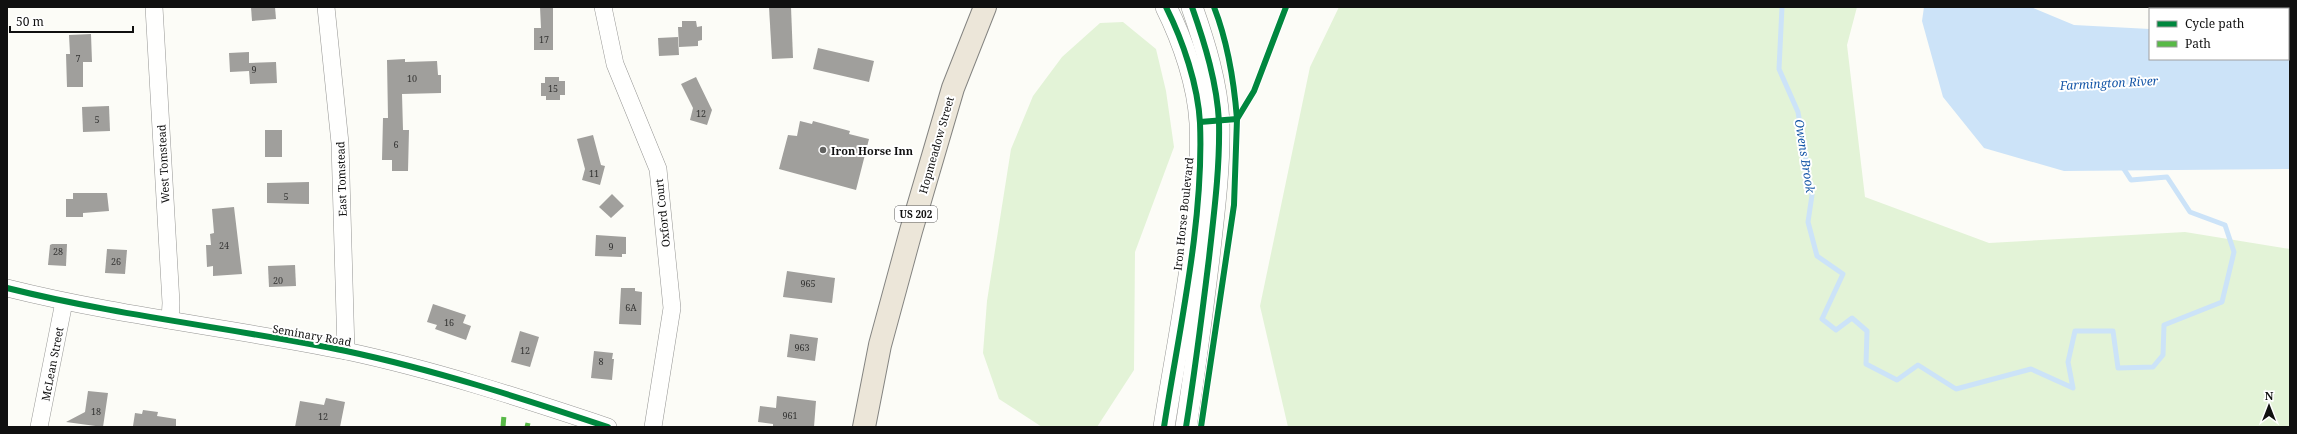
<svg xmlns="http://www.w3.org/2000/svg" width="2297" height="434" viewBox="0 0 2297 434" font-family="'Noto Serif',serif">
  <style>
    .green { fill: #e3f3d7 }
    .water { fill: #cce3f8 }
    .lines { fill: none; stroke-linecap: round; stroke-linejoin: round }
    .stream { stroke: #cce3f8; stroke-width: 5 }
    .building { fill: #a09f9c }
    .minor-casing { stroke: #969694; stroke-width: 18 }
    .tertiary-casing { stroke: #969694; stroke-width: 22 }
    .trunk-casing { stroke: #848481; stroke-width: 24 }
    .minor { stroke: #fffffe; stroke-width: 17 }
    .tertiary { stroke: #fffffe; stroke-width: 21 }
    .trunk { stroke: #ece6d9; stroke-width: 22 }
    .quiet { stroke: #58b947; stroke-width: 5; stroke-dasharray: 10 5; stroke-linecap: butt }
    .cycleway-casing { stroke: #fff; stroke-width: 8 }
    .cycleway { stroke: #00873e; stroke-width: 6 }
    .poi-dot { fill: #636361; stroke: #fff; stroke-width: 1.5 }
    .labels { text-anchor: middle; dominant-baseline: central; stroke-width: 4; stroke-linejoin: round; paint-order: stroke }
    .number-label { font-size: 9px; fill: #343433 }
    .shield { fill: #fff; stroke: #585858; stroke-width: 1 }
    .shield-label { font-size: 10px; font-weight: bold; fill: #101010 }
    .street-label { font-size: 11px; fill: #101010; stroke: #fff }
    .poi-label { font-size: 11px; font-weight: bold; fill: #101010; stroke: #fff; text-anchor: start }
    .water-label { font-size: 12px; font-style: italic; fill: #1556a7; stroke: #fff }
  </style>
  <rect width="100%" height="100%" fill="#fcfcf7"/>
  <g class="green">
    <polygon points="1339,7 1857,7 1847,45 1865,197 1989,243 2185,232 2290,249 2290,427 1288,427 1260,306 1310,67"/>
    <polygon points="1123,22 1156,49 1166,91 1174,147 1135,252 1134,370 1097,427 1042,427 999,399 983,353 987,301 1011,149 1033,96 1062,57 1100,23"/>
  </g>
  <polygon class="water" points="1924,7 2031,7 2074,25 2150,29 2150,59 2288,59 2288,38 2290,38 2290,169 2064,171 1984,148 1943,97 1922,21"/>
  <g class="lines">
    <polyline class="stream" points="1782,7 1779,69 1798,112 1812,195 1808,222 1817,256 1843,274 1822,319 1836,330 1852,318 1867,331 1866,364 1897,380 1918,365 1956,389 2031,369 2073,388 2068,362 2075,331 2113,331 2118,368 2153,367 2163,355 2164,325 2222,302 2234,252 2225,225 2190,212 2167,177 2131,180 2122,166"/>
  </g>
  <g class="building">
    <polygon points="251,7 275,7 276,19 252,21"/>
    <polygon points="540,7 553,7 553,50 534,50 534,28 541,28"/>
    <polygon points="769,7 791,7 793,58 772,59"/>
    <polygon points="682,21 696,21 697,27 702,26 702,40 698,41 698,46 679,47 678,27 682,27"/>
    <polygon points="91,34 92,62 83,62 83,87 67,87 66,54 70,54 69,35"/>
    <polygon points="678,37 679,55 659,56 658,38"/>
    <polygon points="818,48 874,61 869,82 813,69"/>
    <polygon points="249,52 249,63 276,62 277,83 250,84 249,71 230,72 229,53"/>
    <polygon points="405,59 405,62 437,61 438,75 441,75 441,93 402,94 403,130 409,130 408,171 392,171 392,160 382,160 383,118 388,118 387,60"/>
    <polygon points="545,77 559,77 559,81 565,81 565,95 560,95 560,100 546,100 546,96 541,96 541,83 545,83"/>
    <polygon points="696,77 712,110 707,125 690,120 693,108 681,84"/>
    <polygon points="109,106 110,131 83,132 82,107"/>
    <polygon points="800,121 812,124 813,121 850,131 849,134 869,139 856,190 779,169 788,135 797,136"/>
    <rect x="265" y="130" width="17" height="27"/>
    <polygon points="593,135 601,165 605,166 600,185 582,180 585,169 577,139"/>
    <polygon points="309,182 309,204 267,203 267,183"/>
    <polygon points="73,193 107,193 109,211 83,213 83,217 66,217 66,199 73,199"/>
    <polygon points="612,194 624,206 611,218 599,207"/>
    <polygon points="234,207 242,274 213,276 213,266 207,267 206,245 211,245 210,234 214,233 212,209"/>
    <polygon points="596,235 626,237 626,254 622,254 622,257 595,256"/>
    <polygon points="52,244 67,244 66,266 48,265 50,245"/>
    <polygon points="107,249 127,250 125,274 105,273"/>
    <polygon points="295,265 296,286 269,287 268,266"/>
    <polygon points="787,271 835,278 832,303 783,297"/>
    <polygon points="621,288 635,288 635,291 642,292 641,325 619,324"/>
    <polygon points="433,304 466,315 463,323 471,326 466,340 435,329 437,325 427,322"/>
    <polygon points="520,331 539,337 530,367 511,362"/>
    <polygon points="790,334 818,338 815,361 787,357"/>
    <polygon points="594,351 613,353 612,359 614,359 612,380 591,378"/>
    <polygon points="88,391 108,393 103,427 66,422 85,412"/>
    <polygon points="777,396 816,401 814,427 773,427 773,424 758,422 760,406 776,408"/>
    <polygon points="326,398 345,402 340,427 295,427 300,401 324,405"/>
    <polygon points="143,410 158,412 157,416 176,419 176,427 133,426 135,413 142,414"/>
  </g>
  <g class="lines">
    <g class="minor-casing">
      <g id="minor">
        <polyline points="154,7 171,303 170,320"/>
        <polyline points="326,7 340,143 346,351"/>
        <polyline points="603,7 615,64 658,169 672,308 653,427"/>
        <path d="M7 288C119 316 233 328 346 351 435 370 521 398 608 427"/>
        <polyline points="39,427 64,302"/>
      </g>
    </g>
    <g class="tertiary-casing">
      <g id="tertiary">
        <path d="M1164 427C1179 330 1204 221 1200 123 1198 85 1183 41 1166 7"/>
        <path d="M1186 427C1195 371 1202 315 1209 258 1214 213 1220 168 1219 122 1217 83 1205 44 1192 7"/>
      </g>
    </g>
    <g class="trunk-casing">
      <polyline id="trunk" points="864,427 880,345 911,231 953,88 985,7"/>
    </g>
    <use href="#minor" class="minor"/>
    <use href="#tertiary" class="tertiary"/>
    <use href="#trunk" class="trunk"/>
    <g class="quiet">
      <polyline points="503,427 504,415"/>
      <polyline points="527,427 528,423"/>
    </g>
    <g class="cycleway-casing">
      <g id="cycleway">
        <path d="M1200 122 1237 119C1234 81 1228 43 1214 7"/>
        <path d="M7 288C119 316 233 328 346 351 435 370 521 398 608 427"/>
        <path d="M1164 427C1179 330 1204 221 1200 123 1198 85 1183 41 1166 7"/>
        <path d="M1186 427C1195 371 1202 315 1209 258 1214 213 1220 168 1219 122 1217 83 1205 44 1192 7"/>
        <polyline points="1201,427 1234,205 1237,119 1254,91 1286,7"/>
      </g>
    </g>
    <use href="#cycleway" class="cycleway"/>
  </g>
  <circle class="poi-dot" cx="823" cy="150" r="4"/>
  <g class="labels">
    <g class="number-label">
      <text x="544" y="39">17</text>
      <text x="78" y="58">7</text>
      <text x="254" y="69">9</text>
      <text x="412" y="78">10</text>
      <text x="553" y="88">15</text>
      <text x="701" y="113">12</text>
      <text x="97" y="119">5</text>
      <text x="396" y="144">6</text>
      <text x="594" y="173">11</text>
      <text x="286" y="196">5</text>
      <text x="224" y="245">24</text>
      <text x="611" y="246">9</text>
      <text x="58" y="251">28</text>
      <text x="116" y="261">26</text>
      <text x="278" y="280">20</text>
      <text x="808" y="283">965</text>
      <text x="631" y="307">6A</text>
      <text x="449" y="322">16</text>
      <text x="802" y="347">963</text>
      <text x="525" y="350">12</text>
      <text x="601" y="361">8</text>
      <text x="96" y="411">18</text>
      <text x="790" y="415">961</text>
      <text x="323" y="416">12</text>
    </g>
    <rect class="shield" x="895" y="206" width="42" height="16" rx="3"/>
    <g class="shield-label">
      <text x="916" y="214">US 202</text>
    </g>
    <g class="street-label">
      <text transform="translate(936 145) rotate(-74)">Hopmeadow Street</text>
      <text transform="translate(163 164) rotate(-93)">West Tomstead</text>
      <text transform="translate(341 179) rotate(-92)">East Tomstead</text>
      <text transform="translate(662 213) rotate(-96)">Oxford Court</text>
      <text transform="translate(1183 214) rotate(-84)">Iron Horse Boulevard</text>
      <text transform="translate(312 335) rotate(10)">Seminary Road</text>
      <text transform="translate(52 364) rotate(-79)">McLean Street</text>
    </g>
    <g class="poi-label">
      <text x="831" y="150">Iron Horse Inn</text>
    </g>
    <g class="water-label">
      <text transform="translate(2109 83) rotate(-3)">Farmington River</text>
      <text transform="translate(1805 156) rotate(81)">Owens Brook</text>
    </g>
  </g>
  <rect width="2297" height="434" fill="none" stroke="#101010" stroke-width="16"/>
  <rect x="2149" y="8" width="140" height="52" fill="#ffffff" stroke="#9f9f9f"/>
  <rect x="2157" y="21" width="20" height="6" fill="#00873e" stroke="#9f9f9f"/>
  <text x="2185" y="28" font-size="12" fill="#101010">Cycle path</text>
  <rect x="2157" y="41" width="20" height="6" fill="#58b947" stroke="#9f9f9f"/>
  <text x="2185" y="48" font-size="12" fill="#101010">Path</text>
  <g transform="translate(2269 406)" stroke="#ffffff" stroke-width="3" paint-order="stroke">
  <path d="M0-3L7 15L0 10L-7 15Z" fill="#101010"/>
  <text y="-6" font-size="11" font-weight="bold" text-anchor="middle" fill="#101010">N</text>
  </g>
  <path d="M10 26v6h123v-6" fill="none" stroke="#101010" stroke-width="2"/>
  <text x="16" y="26" font-size="12" fill="#101010" stroke="#ffffff" stroke-width="3" paint-order="stroke">50 m</text>
</svg>
